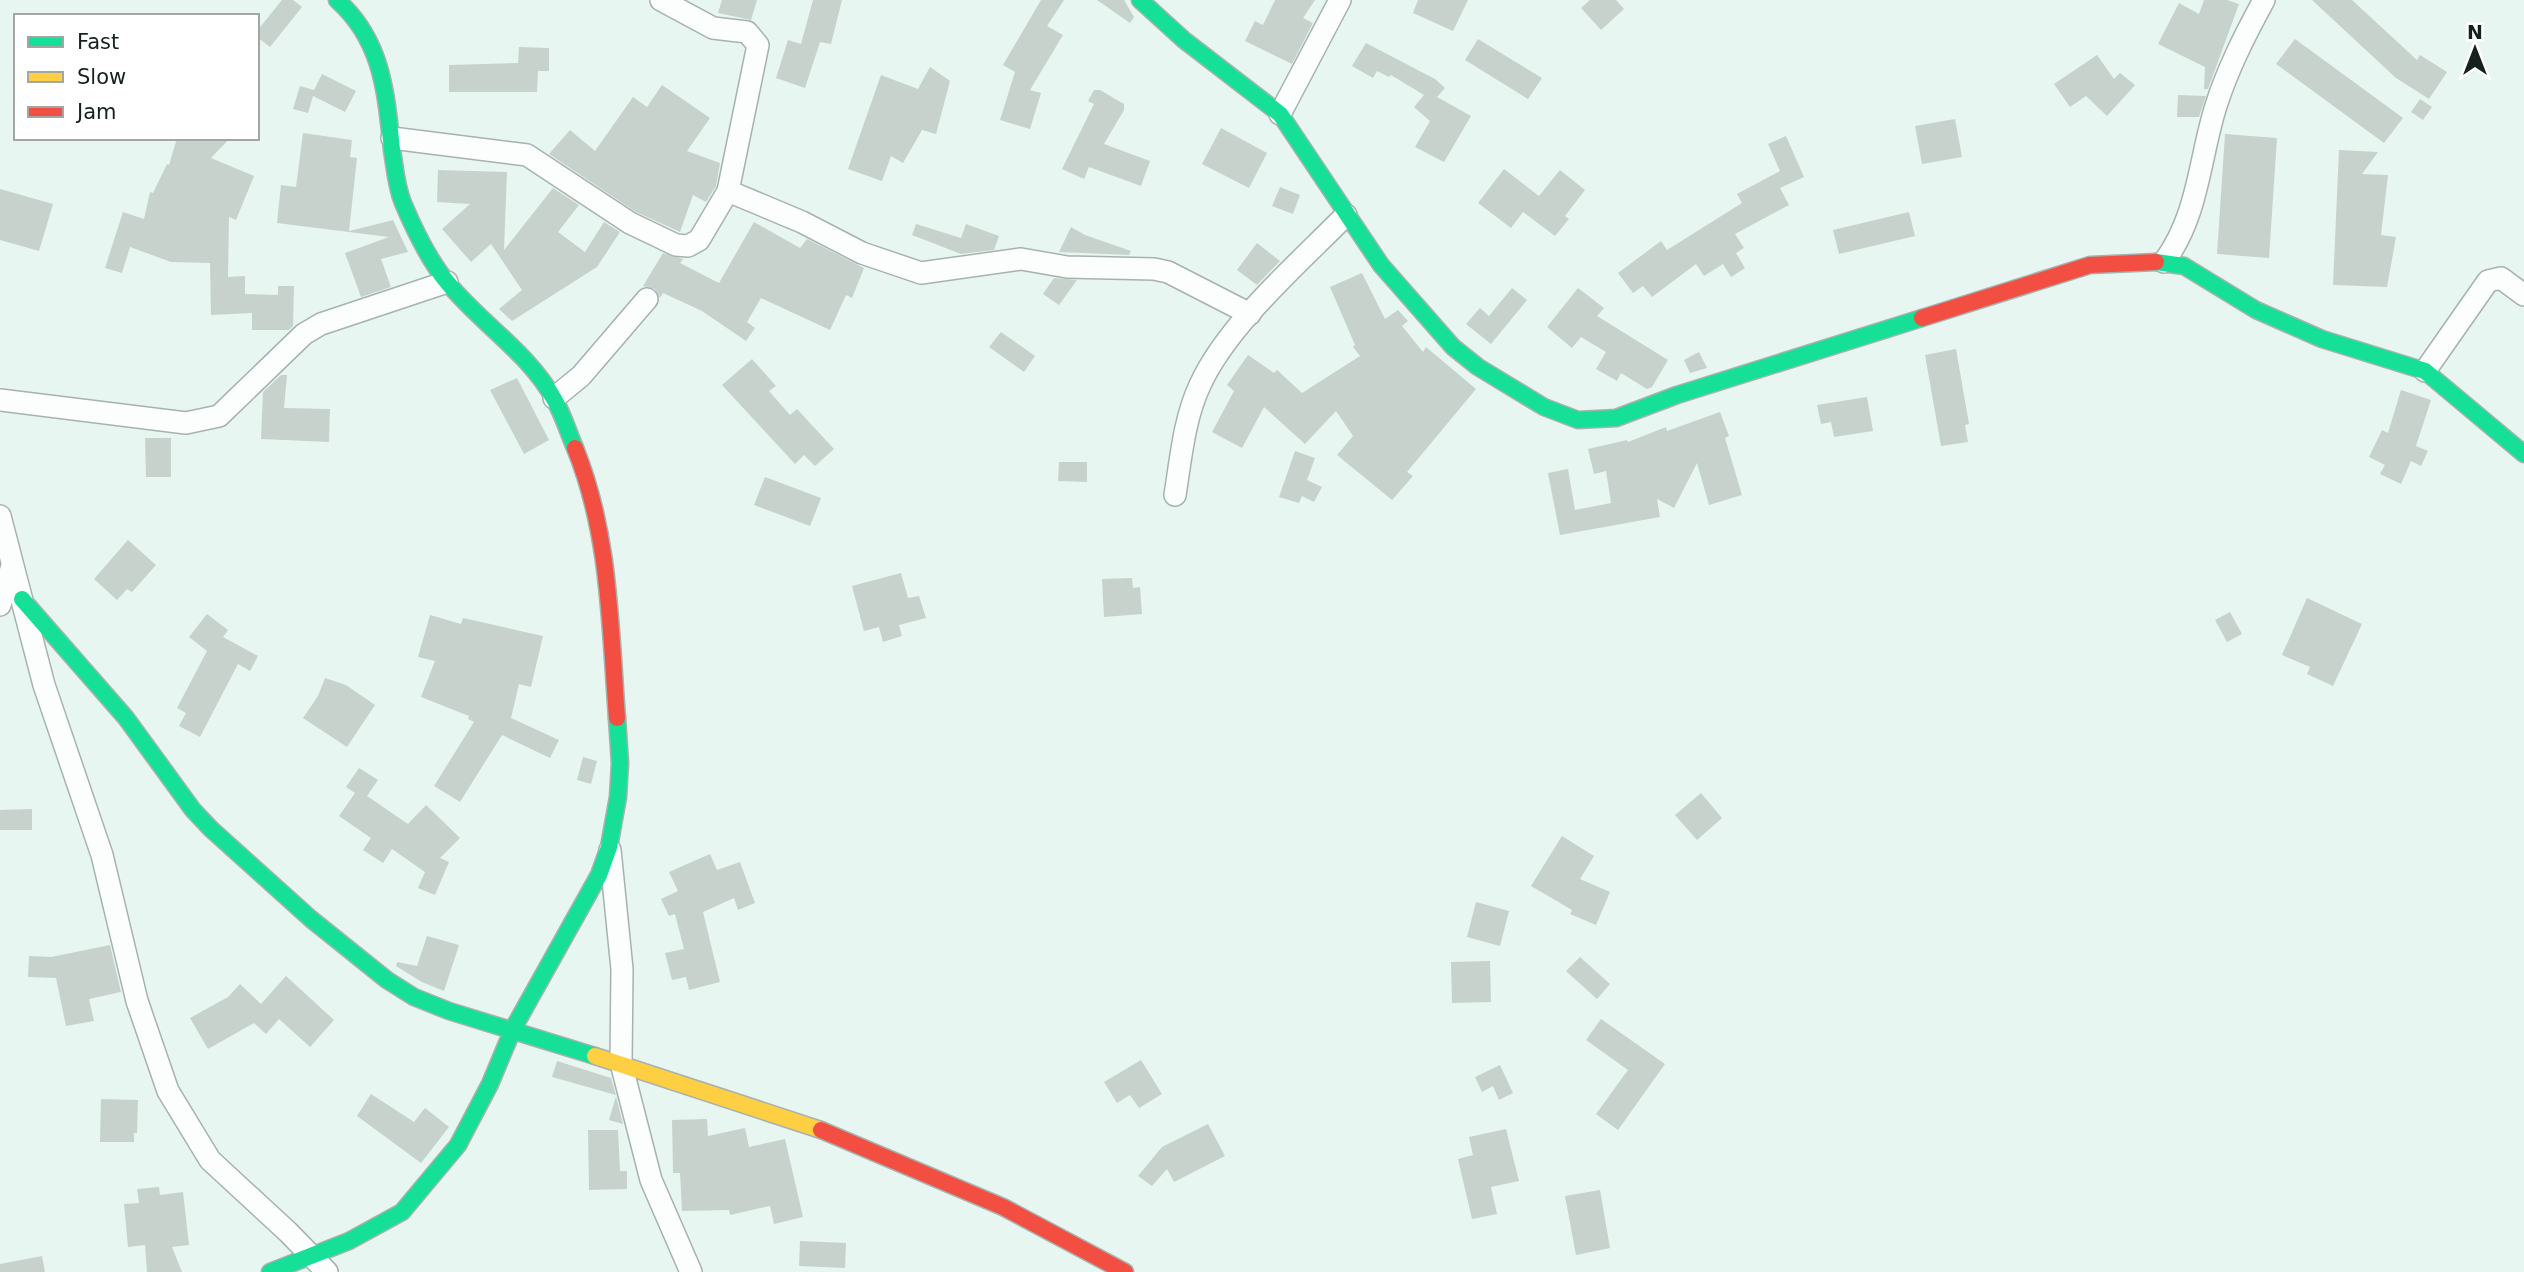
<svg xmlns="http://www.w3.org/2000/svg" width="2524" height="1272" viewBox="0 0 2524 1272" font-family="'DejaVu Sans',sans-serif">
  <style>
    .building { fill: #c7d2cd }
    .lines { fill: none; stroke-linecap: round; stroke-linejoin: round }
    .street-casing { stroke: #a7b2af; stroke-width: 24 }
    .fast-casing { stroke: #a7b2af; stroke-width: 19 }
    .slow-casing { stroke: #a7b2af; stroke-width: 19 }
    .jam-casing { stroke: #a7b2af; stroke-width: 19 }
    .street { stroke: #fbfefd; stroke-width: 21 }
    .fast { stroke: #16e098; stroke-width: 16 }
    .slow { stroke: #ffcf43; stroke-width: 16 }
    .jam { stroke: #f24e42; stroke-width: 16 }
  </style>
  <rect width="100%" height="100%" fill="#e7f6f1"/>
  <g class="building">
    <polygon points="282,0 293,0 302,7 270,47 257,37 257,31"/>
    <polygon points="722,0 757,0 751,20 718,13"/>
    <polygon points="813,0 842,0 831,44 820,42 805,88 776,78 788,40 801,44"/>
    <polygon points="1041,0 1064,0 1047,26 1063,35 1030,90 1041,93 1030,129 1000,120 1015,72 1003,65"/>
    <polygon points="1097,0 1124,0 1134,17 1130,23"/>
    <polygon points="1275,0 1315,0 1303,18 1313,23 1292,64 1245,41 1255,21 1263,25"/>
    <polygon points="1418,0 1468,0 1453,31 1413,13"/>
    <polygon points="1590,0 1616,0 1624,9 1601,30 1581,8"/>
    <polygon points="2204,0 2227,0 2239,4 2208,89 2204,89 2205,67 2158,44 2179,3 2199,14"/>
    <polygon points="2312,0 2352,0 2417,60 2420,55 2447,72 2429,99 2396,78"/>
    <polygon points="1478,39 1542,78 1528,99 1465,60"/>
    <polygon points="2295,39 2403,118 2384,143 2276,64"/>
    <polygon points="1366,43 1435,79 1445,88 1437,97 1471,116 1444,162 1415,147 1430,121 1414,107 1424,95 1391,75 1389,77 1377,71 1373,78 1352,66"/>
    <polygon points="519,47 549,48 549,71 538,71 537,92 449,92 449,65 518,63"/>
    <polygon points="2097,55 2114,79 2120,73 2135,85 2107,116 2086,96 2070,107 2054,84"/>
    <polygon points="930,67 950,81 936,134 922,130 903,163 891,156 882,181 848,169 881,75 918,89"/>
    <polygon points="322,74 356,91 345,112 313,96 308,113 293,109 300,86 314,90"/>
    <polygon points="662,85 710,118 687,151 720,163 716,186 706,202 693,195 680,232 636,212 549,154 570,130 595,151 633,97 647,107"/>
    <polygon points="1094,90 1100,90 1124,104 1124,110 1104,144 1150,161 1141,186 1089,167 1084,179 1062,169 1094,104 1088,101"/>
    <polygon points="2178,95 2206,96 2199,117 2177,117"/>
    <polygon points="2420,99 2432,107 2423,120 2411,112"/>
    <polygon points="1955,119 1962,157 1922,164 1915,126"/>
    <polygon points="1221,128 1267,153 1249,188 1202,164"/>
    <polygon points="303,133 352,140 350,157 357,158 349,231 393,220 408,252 381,259 391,287 361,297 345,253 389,237 277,223 281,185 296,187"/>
    <polygon points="2225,134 2277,138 2269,258 2217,254"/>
    <polygon points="1786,136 1804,177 1780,188 1789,205 1735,234 1744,248 1736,253 1745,268 1731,277 1723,264 1704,276 1696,264 1652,297 1643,286 1633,293 1618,273 1661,241 1667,250 1742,203 1737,194 1780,171 1768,144"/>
    <polygon points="177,138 230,138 211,158 254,176 236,220 229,217 228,277 245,276 245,294 278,295 278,286 294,286 293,326 289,330 252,330 252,313 211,315 210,263 171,262 130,247 122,273 105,268 123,212 144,219 150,192 153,193 167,164 169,165"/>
    <polygon points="2339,150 2378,152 2362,174 2388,175 2381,235 2396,237 2387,287 2333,285"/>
    <polygon points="1504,169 1539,196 1560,170 1585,190 1565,216 1569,219 1555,236 1523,212 1511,228 1478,203"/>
    <polygon points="438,170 507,172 504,250 553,188 579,205 558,232 585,252 604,222 620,232 597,267 512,321 499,309 522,290 491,244 471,262 442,229 470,204 437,202"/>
    <polygon points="1280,187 1300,195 1293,214 1272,206"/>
    <polygon points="0,189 53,204 39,251 0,240"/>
    <polygon points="1909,212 1915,236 1839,254 1833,230"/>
    <polygon points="754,222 800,248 807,239 864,268 852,298 846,295 830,330 761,298 747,322 755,328 746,341 702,311 663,293 660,298 655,289 643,286 663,253 683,259 680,263 719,283"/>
    <polygon points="916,224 961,238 966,224 999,236 994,250 961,254 912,235"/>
    <polygon points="1071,227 1085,235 1131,251 1129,255 1059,252"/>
    <polygon points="1257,243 1280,261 1257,285 1237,270"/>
    <polygon points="1362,273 1385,319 1398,310 1408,321 1402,326 1423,352 1426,347 1476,389 1407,472 1413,476 1392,500 1337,455 1353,436 1336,411 1305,444 1264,407 1242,448 1212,432 1234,391 1227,385 1248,355 1274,373 1277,370 1302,393 1360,356 1353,347 1355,345 1330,287"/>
    <polygon points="1054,278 1077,280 1059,305 1043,294"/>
    <polygon points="1512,288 1527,300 1491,344 1466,324 1480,308 1489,316"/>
    <polygon points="1578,288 1604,308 1597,316 1668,360 1652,387 1647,389 1621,373 1617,381 1596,369 1606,352 1581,337 1572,348 1547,327"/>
    <polygon points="1001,332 1035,356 1024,372 989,347"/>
    <polygon points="1956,349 1969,424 1965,425 1968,442 1941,446 1925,355"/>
    <polygon points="1699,352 1707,368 1690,373 1684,360"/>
    <polygon points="752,359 776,386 769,391 790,415 797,409 834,449 815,466 804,455 795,464 722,385"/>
    <polygon points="281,375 287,375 284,408 330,409 329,442 261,439 263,392"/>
    <polygon points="517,378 549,440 524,454 490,390"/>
    <polygon points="2401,390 2431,400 2416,446 2428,451 2421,466 2411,461 2401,484 2380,474 2385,465 2369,457 2382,430 2388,433"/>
    <polygon points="1867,397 1873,431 1834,437 1831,422 1821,424 1817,405"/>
    <polygon points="1720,412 1729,436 1725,438 1742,495 1709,505 1697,463 1674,508 1657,499 1660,517 1560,535 1548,473 1568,469 1575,510 1611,503 1606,471 1594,474 1588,449 1627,440 1628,442 1666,427 1667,431"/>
    <polygon points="145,438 171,438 171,477 146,477"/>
    <polygon points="1295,451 1315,458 1307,480 1322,487 1314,502 1302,496 1299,503 1279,497"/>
    <polygon points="1059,462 1087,462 1087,482 1058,481"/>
    <polygon points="765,477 821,498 810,526 754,505"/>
    <polygon points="128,540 156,565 132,592 127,589 117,600 94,579"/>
    <polygon points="901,573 908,598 919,596 926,618 899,625 902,636 883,642 879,627 864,631 852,586"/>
    <polygon points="1132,578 1133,588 1140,587 1142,614 1104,617 1102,579"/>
    <polygon points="2307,598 2362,624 2333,686 2307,674 2310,667 2282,655"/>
    <polygon points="2230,612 2242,634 2227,642 2215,620"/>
    <polygon points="207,614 228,630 223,637 258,656 250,671 238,664 200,737 179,726 186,713 177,708 207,651 189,637"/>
    <polygon points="430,615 461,624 463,618 543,636 531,687 519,684 511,718 559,740 550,758 502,735 460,802 434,786 474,722 468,719 469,716 421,697 435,661 418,657"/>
    <polygon points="325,678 346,685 375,705 347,747 303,718 318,696"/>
    <polygon points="583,757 597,761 591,784 577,780"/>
    <polygon points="359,768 378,780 367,796 408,824 426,805 460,838 440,858 449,862 435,895 418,888 425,872 392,849 383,863 363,850 371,838 339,816 355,793 346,787"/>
    <polygon points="1701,793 1722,818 1697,840 1675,815"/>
    <polygon points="32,809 32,830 0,830 0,810"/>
    <polygon points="1562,836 1594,856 1580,879 1610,892 1596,925 1570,914 1572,910 1531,886"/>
    <polygon points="710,854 717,870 740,862 755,903 738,910 734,898 703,912 720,982 689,990 686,977 672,980 665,953 684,949 675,914 669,916 661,899 678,891 669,872"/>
    <polygon points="1476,902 1509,911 1500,946 1467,937"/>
    <polygon points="427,936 459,945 444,991 422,982 396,966 397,962 417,966"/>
    <polygon points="110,945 121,992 89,999 94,1021 66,1026 56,978 28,977 29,956 51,957"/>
    <polygon points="1580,957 1610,984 1597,999 1566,971"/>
    <polygon points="1490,961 1491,1002 1452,1003 1451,962"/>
    <polygon points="286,976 334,1020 310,1047 279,1019 266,1034 254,1023 208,1049 190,1018 228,997 240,984 261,1004"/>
    <polygon points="1601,1019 1665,1064 1618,1130 1596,1114 1628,1070 1586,1040"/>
    <polygon points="1141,1060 1162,1094 1139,1108 1130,1095 1117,1103 1104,1082"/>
    <polygon points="557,1061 611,1078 616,1095 552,1077"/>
    <polygon points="1500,1065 1513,1093 1499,1100 1493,1086 1482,1092 1475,1077"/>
    <polygon points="371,1094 414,1122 425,1108 449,1127 421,1163 357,1116"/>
    <polygon points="616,1096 623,1124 609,1120"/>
    <polygon points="101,1099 138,1100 137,1133 134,1133 134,1142 100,1142"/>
    <polygon points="707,1119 708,1136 745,1128 749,1147 785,1139 803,1217 774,1224 770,1206 730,1215 729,1210 682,1211 680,1173 673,1173 672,1120"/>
    <polygon points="1208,1124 1225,1156 1174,1182 1167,1169 1152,1186 1138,1176 1162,1147"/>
    <polygon points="1506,1129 1519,1181 1491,1187 1497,1214 1472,1219 1458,1159 1473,1155 1469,1137"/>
    <polygon points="588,1130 618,1130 620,1171 627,1171 627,1189 589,1190"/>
    <polygon points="159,1187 160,1195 183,1192 189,1245 172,1247 182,1272 147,1272 145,1245 128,1247 124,1204 139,1203 137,1189"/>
    <polygon points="1600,1190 1610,1248 1576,1255 1565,1196"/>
    <polygon points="800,1241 846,1243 845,1268 799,1266"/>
    <polygon points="42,1256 45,1272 0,1272 0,1264"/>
  </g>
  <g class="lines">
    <g class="street-casing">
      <g id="street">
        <polyline points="1280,114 1340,0"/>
        <polyline points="392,138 527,155 630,223 676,245 688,246 699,240 728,191 758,45 747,32 713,28 661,0"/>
        <polyline points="728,191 802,222 862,253 921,273 1021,259 1067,267 1154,269 1168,272 1250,314"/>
        <path d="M2164 262C2198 216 2199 162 2215 109 2227 70 2245 35 2264 0"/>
        <polyline points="2425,371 2488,281 2501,278 2524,295"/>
        <polyline points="554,398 581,376 647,299"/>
        <polyline points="0,400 186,423 219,416 304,334 321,324 447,282"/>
        <path d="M1175 495C1181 458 1184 419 1200 385 1227 325 1300 262 1346 215"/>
        <polyline points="0,516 44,685 102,855 137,1001 168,1091 210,1160 288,1232 327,1272"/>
        <polyline points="0,605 12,566"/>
        <polyline points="610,850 622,969 621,1063 651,1180 691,1272"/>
      </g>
    </g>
    <g class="fast-casing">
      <g id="fast">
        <path d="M337 0C383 41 386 94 392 150 395 168 396 186 403 203 414 229 428 259 447 282 480 323 528 352 554 399 563 414 568 432 575 448"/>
        <polyline points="1140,0 1184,40 1280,114 1381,265 1453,347 1478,367 1544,407 1578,420 1616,418 1677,395 1922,318"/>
        <polyline points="2156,262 2184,266 2256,310 2322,339 2425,371 2524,454"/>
        <polyline points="22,599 126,718 193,810 211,829 311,919 387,980 414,997 449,1011 595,1056"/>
        <polyline points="270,1272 349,1241 402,1212 458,1145 490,1084 513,1029 599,875 609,847 618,797 620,763 617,718"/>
      </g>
    </g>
    <g class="slow-casing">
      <polyline id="slow" points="595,1056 821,1130"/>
    </g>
    <g class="jam-casing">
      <g id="jam">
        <polyline points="1922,318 2090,265 2156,262"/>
        <path d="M575 448C610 534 610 626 617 718"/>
        <polyline points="821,1130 1003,1207 1125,1272"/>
      </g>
    </g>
    <use href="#street" class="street"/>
    <use href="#fast" class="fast"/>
    <use href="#slow" class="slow"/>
    <use href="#jam" class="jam"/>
  </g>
  <rect x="14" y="14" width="245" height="126" fill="#ffffff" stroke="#a2a6a5" stroke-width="2"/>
  <rect x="28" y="37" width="35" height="10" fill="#16e098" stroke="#a2a6a5" stroke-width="2"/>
  <text x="77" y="49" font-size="21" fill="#16201d">Fast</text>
  <rect x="28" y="72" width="35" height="10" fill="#ffcf43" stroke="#a2a6a5" stroke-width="2"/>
  <text x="77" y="84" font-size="21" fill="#16201d">Slow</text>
  <rect x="28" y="107" width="35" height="10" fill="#f24e42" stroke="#a2a6a5" stroke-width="2"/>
  <text x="77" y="119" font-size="21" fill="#16201d">Jam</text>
  <g transform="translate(2475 49)" stroke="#ffffff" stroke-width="5" paint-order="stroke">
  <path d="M0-5L12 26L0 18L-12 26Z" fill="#16201d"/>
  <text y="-10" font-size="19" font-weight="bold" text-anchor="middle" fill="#16201d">N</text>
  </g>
</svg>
